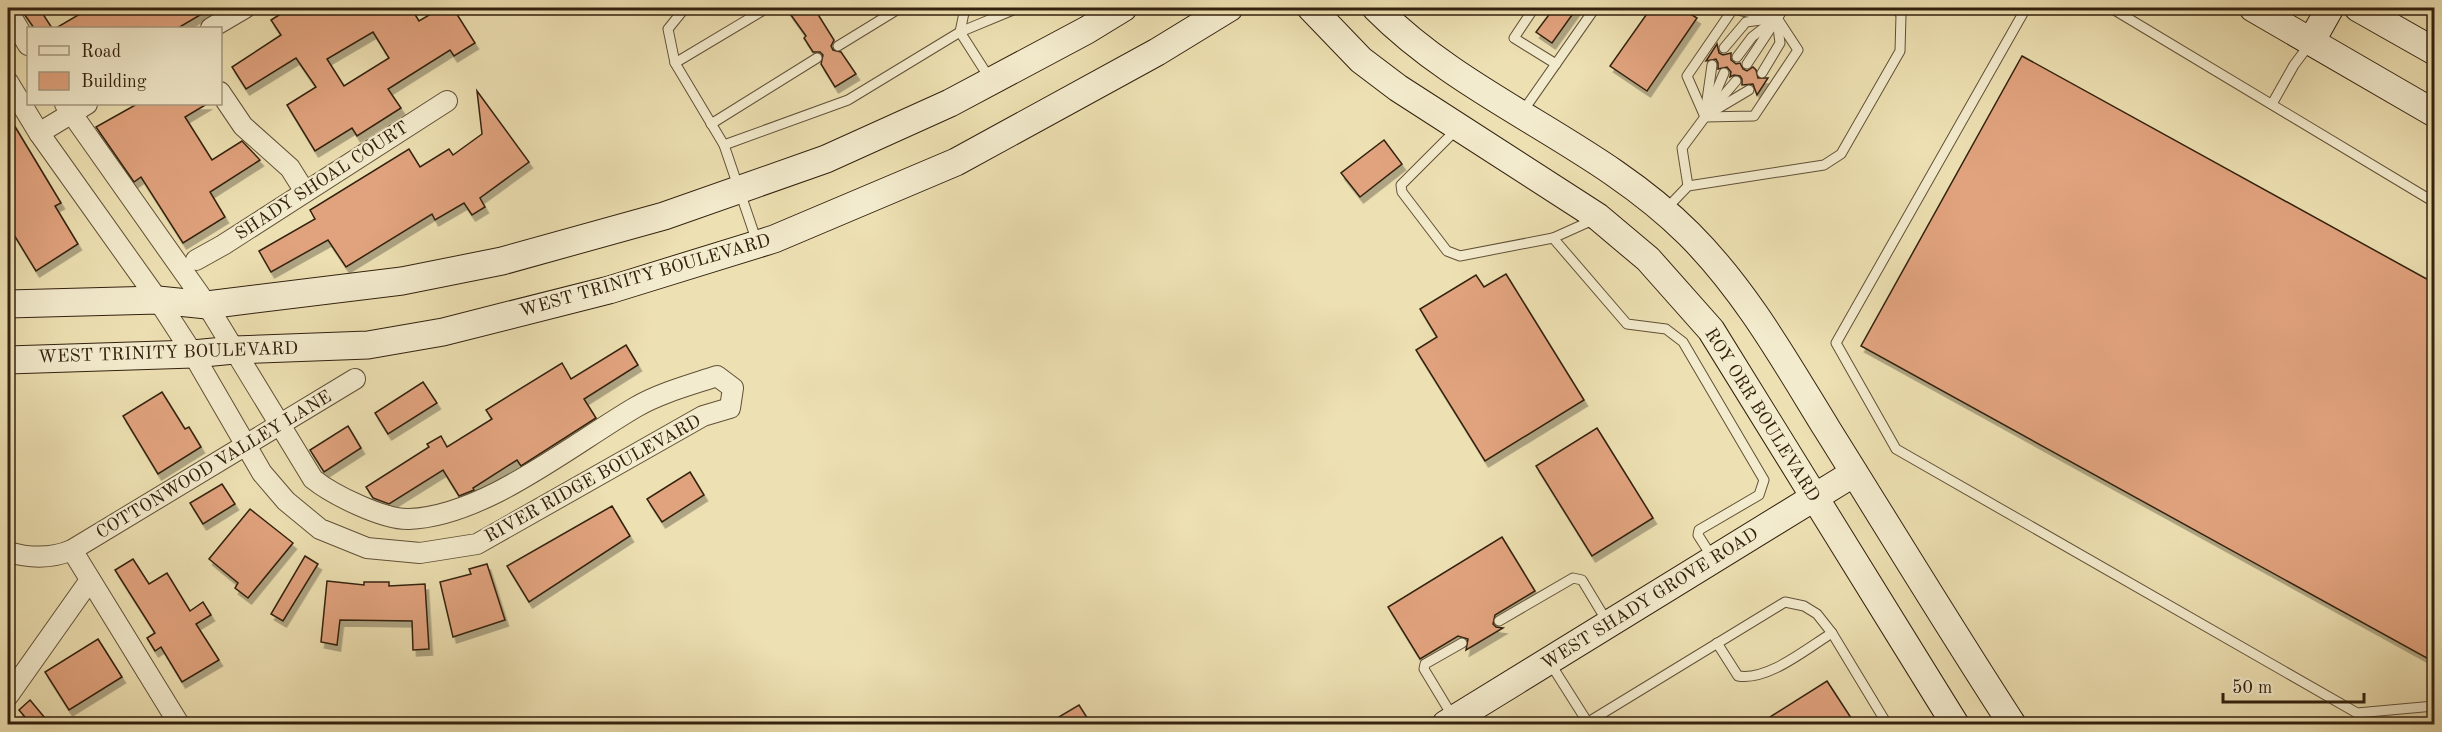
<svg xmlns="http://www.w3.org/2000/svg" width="2442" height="732" viewBox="0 0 2442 732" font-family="'Old Standard TT',serif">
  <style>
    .building { fill: #e1a37e; stroke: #32210e; stroke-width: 1.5; fill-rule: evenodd; filter: url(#shadow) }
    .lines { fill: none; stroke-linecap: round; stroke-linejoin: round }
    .service-casing { stroke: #615137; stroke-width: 11 }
    .minor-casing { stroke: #615137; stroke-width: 22 }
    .secondary-casing { stroke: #32210e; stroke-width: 29 }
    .service { stroke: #f3ebcd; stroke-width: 9 }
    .minor { stroke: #f3ebcd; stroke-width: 20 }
    .secondary { stroke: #f3ebcd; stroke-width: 27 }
    .labels { text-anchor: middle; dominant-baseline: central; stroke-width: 4.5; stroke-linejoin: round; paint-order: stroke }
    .street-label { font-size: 18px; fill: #32210e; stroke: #f3ebcd }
  </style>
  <defs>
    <filter id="shadow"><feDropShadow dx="3.5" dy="6" stdDeviation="0" flood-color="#0004"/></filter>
  </defs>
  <rect width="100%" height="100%" fill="#ede0b2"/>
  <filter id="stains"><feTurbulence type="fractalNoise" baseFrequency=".00333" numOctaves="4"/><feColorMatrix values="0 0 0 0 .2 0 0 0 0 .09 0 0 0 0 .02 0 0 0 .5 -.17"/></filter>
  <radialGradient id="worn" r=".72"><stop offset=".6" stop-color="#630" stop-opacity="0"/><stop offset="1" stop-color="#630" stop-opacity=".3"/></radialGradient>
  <g class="building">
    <polygon points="20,8 39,8 52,28 34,28"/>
    <polygon points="90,8 212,8 178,28 56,28"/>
    <path d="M290 8H411L419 21 441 8H453L475 43 454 56 450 50 388 89 401 108 357 136 352 128 315 151 287 105 316 87 296 58 246 89 232 67 281 35 271 20ZM373 32 389 58 344 86 327 59Z"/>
    <polygon points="786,8 814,8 834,40 831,46 833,50 841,52 856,74 835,87 821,64 823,55 820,52 813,52 804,38 806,36"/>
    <polygon points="1554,8 1577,8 1552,43 1536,32"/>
    <polygon points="1651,8 1681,8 1697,18 1647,91 1610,66"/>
    <polygon points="1717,44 1719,53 1723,55 1731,53 1731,60 1736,64 1740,63 1743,69 1747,71 1753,67 1756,70 1758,78 1768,78 1757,95 1753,84 1742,85 1742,79 1740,76 1734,75 1730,77 1731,72 1727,67 1718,69 1718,63 1716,59 1706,61"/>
    <polygon points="2022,56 2434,283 2434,662 1861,346"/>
    <polygon points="477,91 529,162 480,198 485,207 472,215 464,203 435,220 432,214 346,267 328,240 271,272 259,251 315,219 310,210 409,149 420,167 449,149 453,155 482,134"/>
    <polygon points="137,104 207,104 185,117 212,160 242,141 260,160 210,192 225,217 183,243 141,177 134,182 96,127"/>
    <polygon points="8,115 61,203 55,206 78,244 36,271 8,225"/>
    <polygon points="1384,140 1402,164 1360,197 1341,173"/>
    <polygon points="1506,274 1584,400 1485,461 1416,350 1437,337 1420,309 1476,275 1484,287"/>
    <polygon points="626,345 638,365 584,399 596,418 521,466 517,460 473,488 474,490 459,496 443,470 389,504 373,498 366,487 429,447 427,444 441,436 447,447 492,419 486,410 562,363 571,379"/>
    <polygon points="423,382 437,403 388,434 375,413"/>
    <polygon points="162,392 185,429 189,427 201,447 158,474 123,416"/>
    <polygon points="348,426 361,448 324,472 310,450"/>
    <polygon points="1597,428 1653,518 1592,556 1536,466"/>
    <polygon points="690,472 704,495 662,522 647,499"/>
    <polygon points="222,484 235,504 203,524 190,503"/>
    <polygon points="612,506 630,536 529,602 507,566"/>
    <polygon points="250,509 293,543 248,598 235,588 238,583 209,559"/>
    <polygon points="1502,537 1535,591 1495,615 1493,624 1496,627 1503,628 1466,650 1468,639 1458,636 1420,659 1388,607"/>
    <polygon points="305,556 318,564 283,621 271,614"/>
    <polygon points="133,559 149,584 167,573 190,611 203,602 211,615 196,624 219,660 182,682 161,647 155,651 147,638 155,633 115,570"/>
    <polygon points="487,564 505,620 453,637 440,582 471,574 469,569"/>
    <polygon points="327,581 364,585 364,582 389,582 389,586 425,584 429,649 413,650 412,621 340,620 337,645 321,642"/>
    <polygon points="98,639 122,677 69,710 45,672"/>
    <polygon points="1827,681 1855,724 1759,724"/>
    <polygon points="30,700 50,724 31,724 19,710"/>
    <polygon points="1079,705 1091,724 1047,724"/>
  </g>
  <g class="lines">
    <g class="service-casing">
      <g id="service">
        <polyline points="685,8 668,29 675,63 724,145"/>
        <polyline points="1534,8 1514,38 1556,64"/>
        <polyline points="2026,8 1836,343 1896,449 2357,713 2434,706"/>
        <polyline points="2111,8 2434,202"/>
        <polygon points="1733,9 1777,18 1798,50 1754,116 1705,117 1687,76"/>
        <polyline points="960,32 1018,8"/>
        <polyline points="960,32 965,8"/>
        <polyline points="838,46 900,8"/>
        <polyline points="1724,48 1746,22 1769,19"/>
        <polyline points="1737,57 1752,37 1770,23"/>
        <polyline points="675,63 767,8"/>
        <polyline points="1747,64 1784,8"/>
        <polyline points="1762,73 1780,43 1777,20"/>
        <polyline points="2272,104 2294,65 2309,45"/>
        <polyline points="1710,106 1724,73"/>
        <polyline points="1523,111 1595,8"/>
        <polyline points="1712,112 1749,90"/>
        <polyline points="1705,114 1712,65"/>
        <polyline points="711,124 817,58"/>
        <polyline points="1457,129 1401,185 1402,192 1447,251 1460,256 1553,238 1593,220"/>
        <polyline points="1688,186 1682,148 1705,117 1736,81"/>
        <polyline points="1665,210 1688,186 1824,165 1841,154 1900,51 1901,15 1896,8"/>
        <polyline points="1553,238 1627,324 1666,329 1683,342 1764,480 1759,495 1699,530 1698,535 1712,557"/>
        <polyline points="757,242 724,145 848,100 960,32 990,79"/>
        <polyline points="1499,621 1573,578 1582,580 1608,623"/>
        <path d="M1717 643 1738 676C1768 681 1806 649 1832 633"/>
        <polyline points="1550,663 1588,723"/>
        <polyline points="1453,717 1424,669 1425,664 1462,643"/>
        <polyline points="1585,724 1785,602 1804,606 1817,614 1832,633 1887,724"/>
      </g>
    </g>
    <g class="minor-casing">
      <g id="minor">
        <polyline points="8,11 28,45"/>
        <polyline points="211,28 245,8"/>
        <path d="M8 82 39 133 158 300 193 354 262 473 286 501 320 529 367 548 420 553 477 544 703 416 730 408 733 388 717 376C690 385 660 393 636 407 571 445 485 516 409 519 384 520 333 495 313 479L207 305 65 104"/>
        <polyline points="220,92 243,126 290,168 305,192"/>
        <polyline points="39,133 87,104"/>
        <polyline points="196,260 223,245 447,101"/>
        <polyline points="72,550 179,724"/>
        <path d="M8 552C29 558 51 559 72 550L355 379"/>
        <polyline points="8,696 90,580"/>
      </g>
    </g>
    <g class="secondary-casing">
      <g id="secondary">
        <polyline points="1311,8 1361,60 1398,88 1598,217 1648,259 1711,330 1955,724"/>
        <path d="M1376 8C1467 100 1597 142 1689 234 1746 291 1785 361 1827 429 1889 528 1949 627 2012 724"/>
        <polyline points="2253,8 2434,113"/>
        <polyline points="2358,8 2434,51"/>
        <polyline points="2312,40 2330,8"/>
        <polyline points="8,304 158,300 207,305 402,281 502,261 664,216 826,159 950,103 1087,30 1123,8"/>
        <polyline points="8,360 193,354 234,350 368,345 443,332 609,290 774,239 956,162 1157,52 1229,8"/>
        <polyline points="1446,724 1854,473"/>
      </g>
    </g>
    <use href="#service" class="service"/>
    <use href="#minor" class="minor"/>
    <use href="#secondary" class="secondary"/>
  </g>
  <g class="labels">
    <g class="street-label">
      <text transform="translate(322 181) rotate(-33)">SHADY SHOAL COURT</text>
      <text transform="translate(645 276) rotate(-16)">WEST TRINITY BOULEVARD</text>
      <text transform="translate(168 353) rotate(-2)">WEST TRINITY BOULEVARD</text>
      <text transform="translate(1762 415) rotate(58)">ROY ORR BOULEVARD</text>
      <text transform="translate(214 465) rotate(-31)">COTTONWOOD VALLEY LANE</text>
      <text transform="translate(593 479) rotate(-29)">RIVER RIDGE BOULEVARD</text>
      <text transform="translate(1650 599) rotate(-32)">WEST SHADY GROVE ROAD</text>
    </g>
  </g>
  <rect width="2442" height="732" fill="none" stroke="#ede0b2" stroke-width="30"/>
  <rect x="9" y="9" width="2424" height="714" fill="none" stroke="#32210e" stroke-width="3"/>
  <rect x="15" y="15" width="2412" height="702" fill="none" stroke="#32210e" stroke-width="1.5"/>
  <rect x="27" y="27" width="195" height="78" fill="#f3ebcd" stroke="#a69a81" stroke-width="1.5"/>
  <rect x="39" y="46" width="30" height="9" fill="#f3ebcd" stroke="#a69a81" stroke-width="1.5"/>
  <text x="81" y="57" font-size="18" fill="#32210e">Road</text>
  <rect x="39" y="72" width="30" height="18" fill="#e1a37e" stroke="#a69a81" stroke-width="1.5"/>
  <text x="81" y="87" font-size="18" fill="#32210e">Building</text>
  <path d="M2223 693v9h141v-9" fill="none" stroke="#32210e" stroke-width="3"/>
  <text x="2232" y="693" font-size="18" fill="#32210e" stroke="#f3ebcd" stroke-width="4.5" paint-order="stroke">50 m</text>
  <rect width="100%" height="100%" filter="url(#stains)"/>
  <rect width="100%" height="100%" fill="url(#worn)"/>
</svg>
